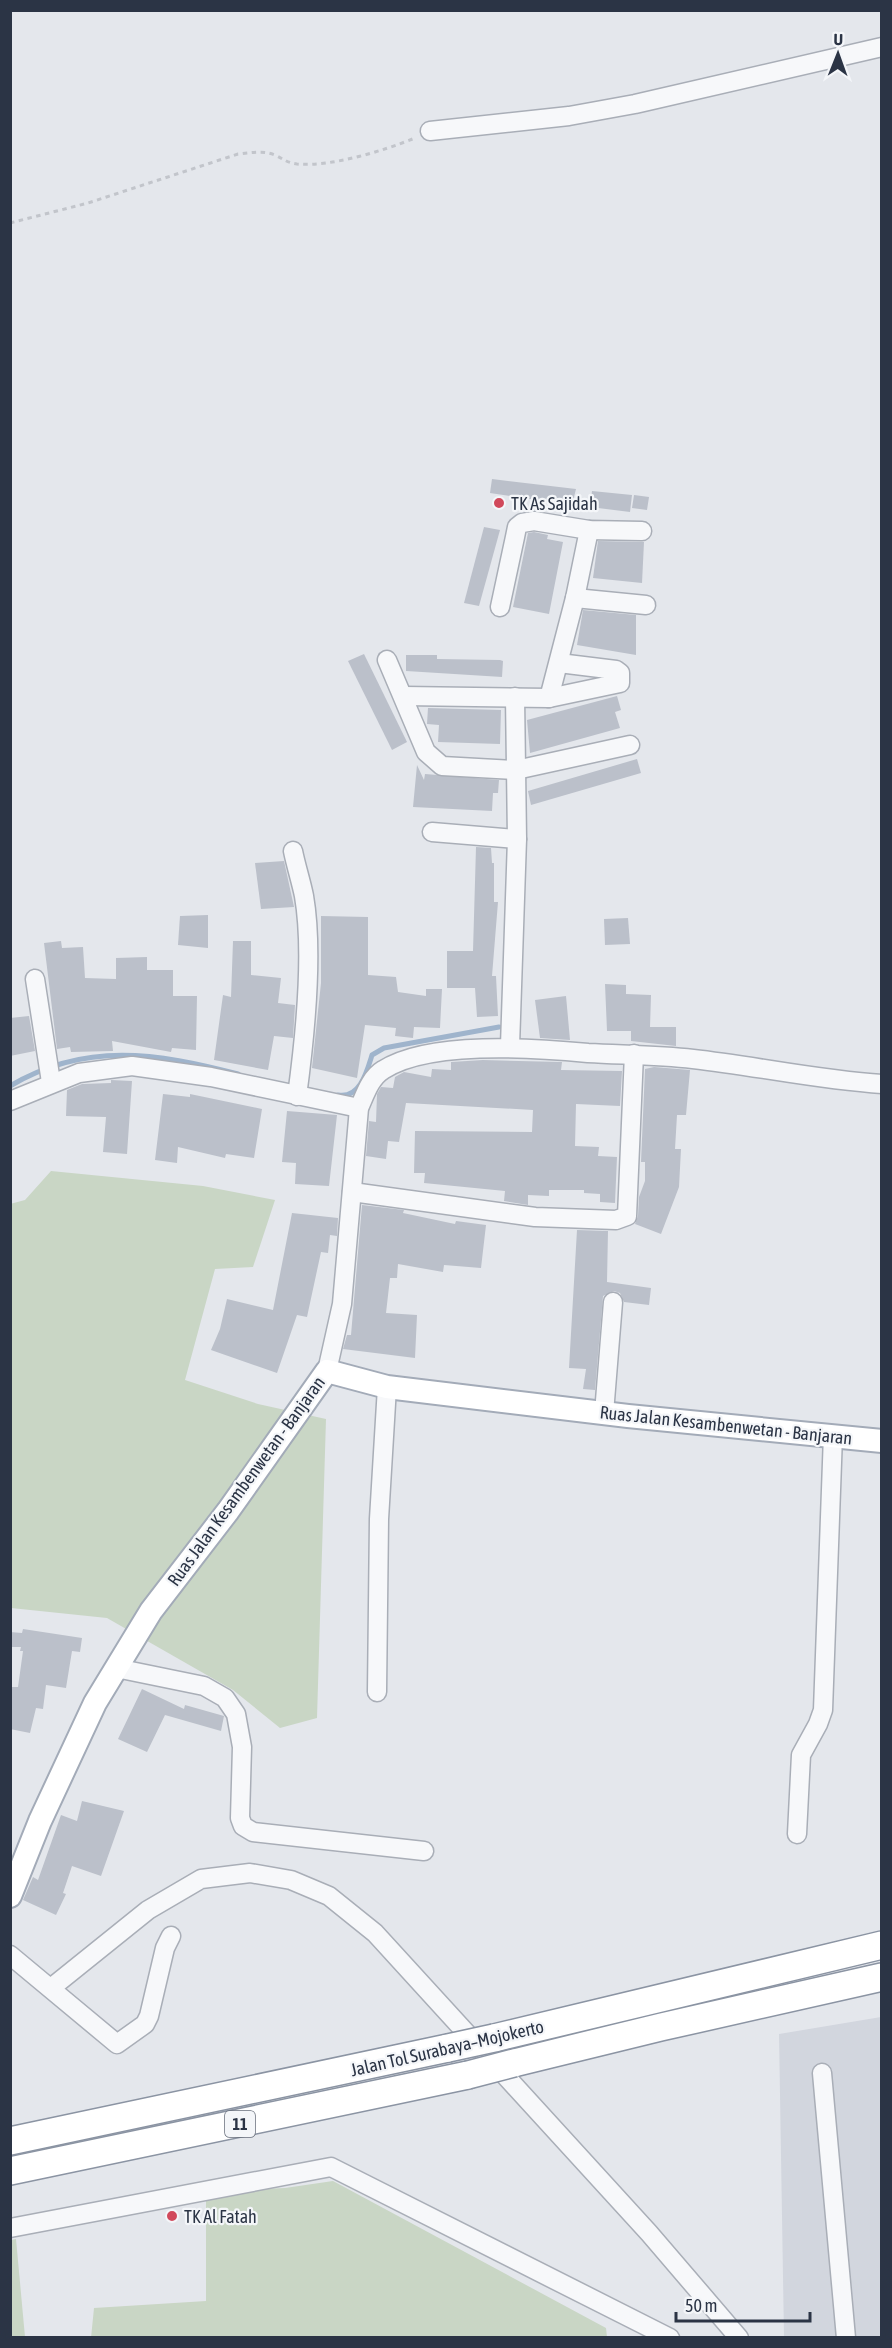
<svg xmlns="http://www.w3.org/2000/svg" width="892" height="2348" viewBox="0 0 892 2348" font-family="'Asap Condensed',sans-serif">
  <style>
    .built { fill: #d2d6de }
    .green { fill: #c9d6c5 }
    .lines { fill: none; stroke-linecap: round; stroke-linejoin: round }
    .stream { stroke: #9fb4cc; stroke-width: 5 }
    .building { fill: #bbc0ca }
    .minor-casing { stroke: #a9aeb7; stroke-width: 21 }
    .major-casing { stroke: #a3abb8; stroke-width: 26 }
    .highway-casing { stroke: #8b94a3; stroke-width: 30 }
    .path { stroke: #c2c5cb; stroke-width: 3; stroke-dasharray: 4.5 4.5; stroke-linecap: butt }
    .minor { stroke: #f7f8fa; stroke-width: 18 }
    .major { stroke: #fff; stroke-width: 22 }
    .highway { stroke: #fff; stroke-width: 27 }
    .highway-bridge-casing { stroke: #8b94a3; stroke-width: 30; stroke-linecap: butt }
    .highway-bridge { stroke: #fff; stroke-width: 27 }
    .poi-dot { fill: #d1495b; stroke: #f4f6f9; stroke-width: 2 }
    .labels { text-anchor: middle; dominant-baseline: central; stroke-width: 4.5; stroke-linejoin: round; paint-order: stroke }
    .shield { fill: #f4f6f9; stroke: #676e7b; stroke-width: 1.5 }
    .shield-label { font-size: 16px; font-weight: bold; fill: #2b3445 }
    .poi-label { font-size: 18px; fill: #2b3445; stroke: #f4f6f9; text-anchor: start }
    .street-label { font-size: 18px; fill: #2b3445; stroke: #f4f6f9 }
  </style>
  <rect width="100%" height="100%" fill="#e4e7ec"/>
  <polygon class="built" points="881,2017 881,2337 784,2337 779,2034"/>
  <g class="green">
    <polygon points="51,1171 203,1186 275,1200 253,1267 215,1269 185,1380 258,1404 326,1419 317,1718 280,1728 233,1690 107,1618 11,1608 10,1204 25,1200"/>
    <polygon points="333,2181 606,2328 607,2337 91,2338 94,2308 206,2301 206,2191 285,2188"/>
    <polygon points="16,2239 25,2337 11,2337 11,2240"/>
  </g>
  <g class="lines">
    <g class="stream">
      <path d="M10 1086C86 1041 157 1053 238 1074"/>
      <path d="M338 1095C360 1099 367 1071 372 1055L384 1048 499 1027"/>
    </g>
  </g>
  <g class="building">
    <polygon points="492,479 576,489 572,505 490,493"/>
    <polygon points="592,491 632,495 630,512 590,507"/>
    <polygon points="634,495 649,497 647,510 632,508"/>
    <polygon points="484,527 500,530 479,606 464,603"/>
    <polygon points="534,532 548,535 547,539 563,542 549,614 513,607 528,533"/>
    <polygon points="598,541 644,542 642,583 593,578"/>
    <polygon points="583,610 636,615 636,655 577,645"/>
    <polygon points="364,654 407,742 392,750 348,661"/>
    <polygon points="406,655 437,655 437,659 500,660 503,661 502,677 406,671"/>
    <polygon points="617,696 621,710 615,712 620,728 530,753 527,720"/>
    <polygon points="428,708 501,710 500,744 438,742 439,725 427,724"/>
    <polygon points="637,759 641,773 531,805 528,791"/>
    <polygon points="417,765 424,780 425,774 499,780 498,793 493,793 492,811 413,807"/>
    <polygon points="476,847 491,848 492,863 494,863 494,902 498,902 492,976 496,976 498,1016 477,1017 475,988 447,988 447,951 473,951"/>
    <polygon points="284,861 294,907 261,909 255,863"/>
    <polygon points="208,915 208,948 178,945 180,916"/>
    <polygon points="321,916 368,917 368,975 396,977 398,992 426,996 426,989 442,989 440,1028 414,1027 413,1038 395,1036 396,1028 365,1025 357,1078 312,1068 321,983"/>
    <polygon points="628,918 630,944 605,945 604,919"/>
    <polygon points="61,941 62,948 83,947 85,978 116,979 116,958 147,957 147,970 173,970 173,996 197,996 196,1050 172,1048 171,1052 112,1041 113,1051 71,1052 70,1047 57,1049 44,943"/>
    <polygon points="233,941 251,941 251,975 281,978 278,1003 295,1005 293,1038 274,1036 268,1070 214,1060 223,995 231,997"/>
    <polygon points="605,984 626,985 626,994 651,995 650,1027 676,1027 676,1046 631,1041 631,1031 607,1031"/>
    <polygon points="566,996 570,1040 540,1038 535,1000"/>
    <polygon points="29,1016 35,1051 10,1056 10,1018"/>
    <polygon points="483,1060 562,1062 561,1070 622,1071 620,1106 576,1104 575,1146 599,1147 598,1156 617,1157 615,1203 600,1202 600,1194 584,1193 584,1190 549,1190 549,1196 528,1195 528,1205 504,1201 505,1191 424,1183 425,1173 414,1173 415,1131 532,1132 533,1110 406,1103 399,1142 388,1141 386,1159 366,1156 369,1121 376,1122 377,1094 381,1087 393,1088 395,1077 404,1072 431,1077 432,1069 451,1070 451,1062"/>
    <polygon points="654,1067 690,1070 686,1115 677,1115 675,1149 681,1149 679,1187 661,1234 635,1224 638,1216 639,1197 645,1181 645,1162 641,1162 645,1069"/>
    <polygon points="111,1080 132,1081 127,1154 103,1152 106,1117 66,1116 67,1090 82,1084 111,1083"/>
    <polygon points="163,1094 190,1097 190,1094 262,1109 254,1158 226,1154 225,1158 178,1147 177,1163 155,1160"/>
    <polygon points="287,1111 337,1115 329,1186 295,1184 296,1163 282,1162"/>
    <polygon points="362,1205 404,1210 403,1213 455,1224 456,1221 486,1225 481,1268 444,1265 443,1272 398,1264 397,1278 390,1278 386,1313 417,1315 415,1358 343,1349 347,1335 351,1335"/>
    <polygon points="292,1213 338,1218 337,1236 330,1235 328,1253 321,1252 307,1317 297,1315 277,1373 211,1350 220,1329 227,1299 273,1310"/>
    <polygon points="577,1230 608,1231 607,1282 651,1288 649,1305 624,1302 620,1293 614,1291 603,1296 595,1390 583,1389 586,1369 569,1368"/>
    <polygon points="23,1629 82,1638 80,1652 72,1651 66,1688 46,1685 43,1709 36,1708 30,1733 10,1729 10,1687 18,1687 23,1651 20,1651 21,1647 10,1647 10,1632 22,1633"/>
    <polygon points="142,1689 184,1709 185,1705 224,1716 221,1731 165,1715 147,1752 118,1739"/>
    <polygon points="82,1801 124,1811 101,1876 72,1866 63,1893 66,1894 56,1915 23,1900 33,1877 38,1880 61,1815 77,1821"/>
  </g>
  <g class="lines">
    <g class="minor-casing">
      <g id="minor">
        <polyline points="430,131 569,116 635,104 882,47"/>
        <polyline points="575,598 646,605"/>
        <polyline points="500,607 515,537 517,527 522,523 534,521 589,530 642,531"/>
        <polyline points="387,660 426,752 442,766 516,770 630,745"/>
        <polyline points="404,696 549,698 620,683 620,673 616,670 559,663"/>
        <polyline points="549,698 575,598 589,530"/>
        <polyline points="432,832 517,839"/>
        <path d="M293 851C296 866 301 881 304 896 314 954 305 1037 297 1096"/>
        <polyline points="35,979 51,1082"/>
        <polyline points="510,1046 517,839 515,697"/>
        <polyline points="10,1101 79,1073 132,1066 211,1077 359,1108"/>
        <polyline points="352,1192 535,1217 616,1220 627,1216 634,1054"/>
        <path d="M327 1371 342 1304 359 1108C365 1095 370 1078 383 1070 429 1040 535 1048 588 1053 623 1055 658 1055 693 1059 756 1066 818 1080 882 1084"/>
        <polyline points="604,1413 613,1302"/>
        <polyline points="116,1668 204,1686 225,1698 236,1714 242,1747 240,1818 243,1826 253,1832 424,1851"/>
        <polyline points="377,1692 379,1519 387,1387"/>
        <polyline points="797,1834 801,1755 818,1724 823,1710 833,1435"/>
        <polyline points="10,1955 117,2044 145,2024 149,2016 165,1948 171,1936"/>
        <polyline points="51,1988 148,1910 201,1879 250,1873 291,1880 329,1896 375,1933 649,2233 739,2338"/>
        <polyline points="822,2073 846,2338"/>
        <polyline points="10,2228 331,2167 670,2338"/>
      </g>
    </g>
    <g class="major-casing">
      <polyline id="major" points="10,1896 40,1821 95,1703 151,1611 228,1511 327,1371 387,1387 628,1416 882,1441"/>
    </g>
    <g class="highway-casing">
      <g id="highway">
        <polyline points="494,2038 882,1945"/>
        <polyline points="514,2063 661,2027 882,1977"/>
        <polyline points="10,2141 448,2048"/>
        <polyline points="10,2171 468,2075"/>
      </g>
    </g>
    <path class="path" d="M10 223 88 203 238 154C251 153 263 150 275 155 283 159 288 163 297 164 331 167 383 151 415 138"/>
    <use href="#minor" class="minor"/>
    <use href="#major" class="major"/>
    <use href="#highway" class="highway"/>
    <g class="highway-bridge-casing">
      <g id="highway-bridge">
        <polyline points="448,2048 494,2038"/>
        <polyline points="468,2075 514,2063"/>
      </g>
    </g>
    <use href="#highway-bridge" class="highway-bridge"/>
  </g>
  <g class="poi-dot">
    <circle cx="499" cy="503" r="6"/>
    <circle cx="172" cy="2216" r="6"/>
  </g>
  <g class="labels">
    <rect class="shield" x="225" y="2111" width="30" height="26" rx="4.5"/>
    <g class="shield-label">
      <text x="240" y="2124">11</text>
    </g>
    <g class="poi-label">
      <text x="511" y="503">TK As Sajidah</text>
      <text x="184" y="2216">TK Al Fatah</text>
    </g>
    <g class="street-label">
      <text transform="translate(726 1425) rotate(6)">Ruas Jalan Kesambenwetan - Banjaran</text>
      <text transform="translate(246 1481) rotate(-54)">Ruas Jalan Kesambenwetan - Banjaran</text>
      <text transform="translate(447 2048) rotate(-13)">Jalan Tol Surabaya–Mojokerto</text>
    </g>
  </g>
  <rect width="892" height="2348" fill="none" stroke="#2b3445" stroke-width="24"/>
  <g transform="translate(838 54) rotate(1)" stroke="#f4f6f9" stroke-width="4.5" paint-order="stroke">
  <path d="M0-4.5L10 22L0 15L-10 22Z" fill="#2b3445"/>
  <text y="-9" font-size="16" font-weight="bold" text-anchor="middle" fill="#2b3445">U</text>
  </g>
  <path d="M676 2312v9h134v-9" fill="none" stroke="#2b3445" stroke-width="3"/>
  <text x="685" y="2312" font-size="18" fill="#2b3445" stroke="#f4f6f9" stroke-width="4.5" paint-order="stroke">50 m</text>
</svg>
